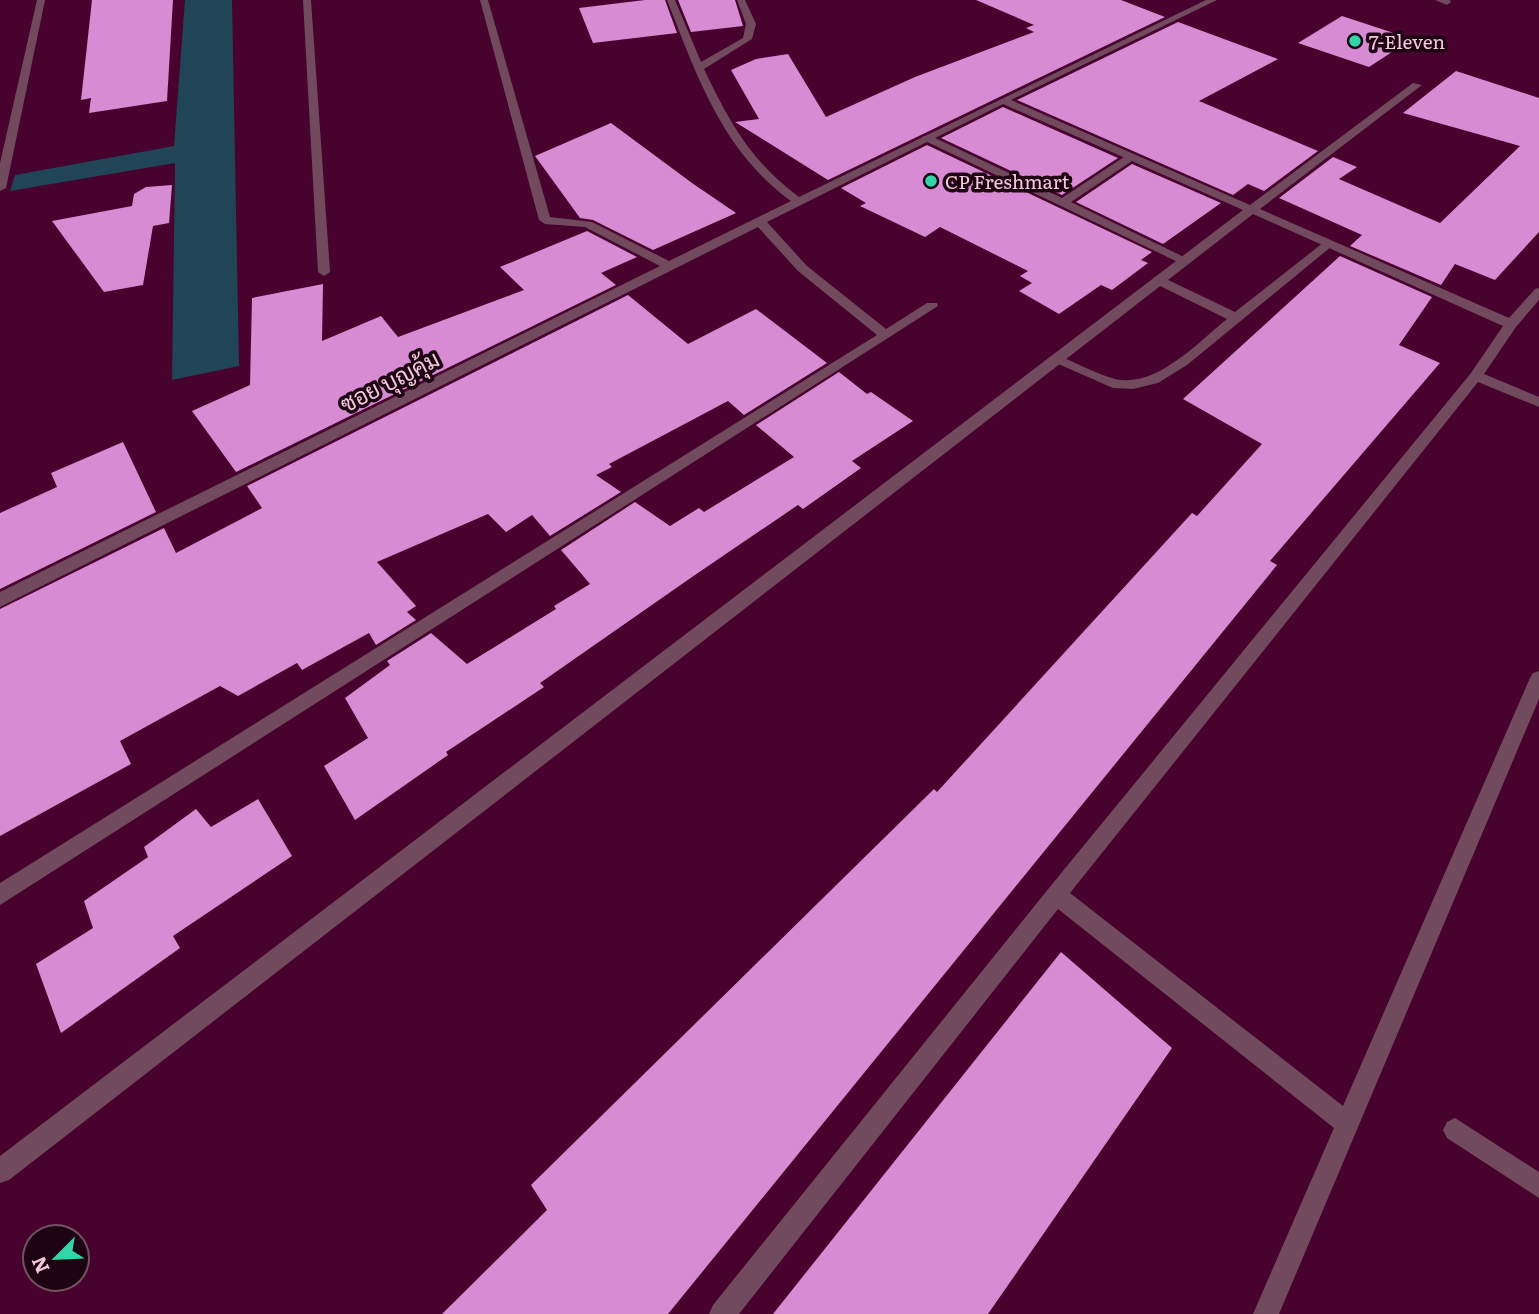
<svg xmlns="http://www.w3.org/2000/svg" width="1539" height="1314" viewBox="0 0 1539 1314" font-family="Literata,Sarabun,serif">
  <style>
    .water { fill: #1f4556 }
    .building { fill: #d78bd2 }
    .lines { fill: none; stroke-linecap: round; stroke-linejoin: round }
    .lane { fill: #714a5d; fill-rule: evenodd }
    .street { fill: #714a5d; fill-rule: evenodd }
    .poi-dot { fill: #33d4a8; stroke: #1e0412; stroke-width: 2.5 }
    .labels { text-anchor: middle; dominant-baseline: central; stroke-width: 7; stroke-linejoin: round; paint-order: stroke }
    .far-poi-label { font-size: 19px; fill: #f3c8db; stroke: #1e0412; text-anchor: start }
    .street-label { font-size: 23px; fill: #f3c8db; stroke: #1e0412 }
  </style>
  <rect width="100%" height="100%" fill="#47022d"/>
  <polygon class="water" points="185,0 232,0 239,366 172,380 175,163 10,191 15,175 174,146"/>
  <g class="building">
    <polygon points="92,0 173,0 167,101 89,113 91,98 81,100"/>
    <polygon points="645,0 665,0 677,33 593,43 579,8"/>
    <polygon points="678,0 735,0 743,26 691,32"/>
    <polygon points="976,0 1121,0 1165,17 828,180 735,122 759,119 731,70 756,59 788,54 826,117 915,77 1034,32 1026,28 1034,25"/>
    <polygon points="1342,16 1412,39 1369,67 1298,43"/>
    <polygon points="1178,22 1278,59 1199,101 1318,151 1264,191 1248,184 1233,195 1017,100"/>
    <polygon points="1456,71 1539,98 1539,232 1495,280 1455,264 1441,285 1350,246 1362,235 1279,198 1333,157 1357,167 1339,179 1440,223 1520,146 1403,113"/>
    <polygon points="1003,107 1118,158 1062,195 941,138"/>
    <polygon points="611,123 692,183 736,213 653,250 593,220 580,218 535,156"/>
    <polygon points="927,145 1152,252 1141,260 1148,263 1112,290 1101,285 1059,314 1019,291 1032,283 1020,276 1028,271 940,227 925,237 860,206 866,203 841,188"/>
    <polygon points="1132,164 1221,203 1163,244 1076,202"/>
    <polygon points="172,185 169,223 153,226 143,285 104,292 52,221 132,206 134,194 146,187"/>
    <polygon points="587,231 637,257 601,273 616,285 236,472 192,411 250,385 252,298 323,284 322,341 381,316 398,337 524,290 500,267"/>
    <polygon points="1340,256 1432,297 1399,345 1440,363 1270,561 1277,565 668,1314 442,1314 547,1210 531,1185 934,789 937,792 1192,513 1197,516 1262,444 1183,399"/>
    <polygon points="628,295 688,344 756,309 827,363 744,415 728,401 609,464 612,467 596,475 621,492 550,536 532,515 506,532 488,514 377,562 416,606 407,612 416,620 376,645 369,633 302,670 297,663 238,696 220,686 120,741 131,764 0,836 0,609 164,528 176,553 262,508 247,486"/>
    <polygon points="839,372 867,394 871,392 913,421 852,461 861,468 803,509 798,505 692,577 540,683 544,687 446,752 448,755 355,820 324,766 368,738 345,698 390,665 387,661 431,633 467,664 556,609 554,606 590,584 561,550 635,502 670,526 699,508 704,512 794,457 756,425"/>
    <polygon points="123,442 156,512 0,589 0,513 57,487 51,473"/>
    <polygon points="258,799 292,856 173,936 180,948 61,1033 36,964 93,928 84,901 148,857 144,847 196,809 211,827"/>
    <polygon points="1061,952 1172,1048 988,1314 773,1314"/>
  </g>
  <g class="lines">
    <g class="lane">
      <polygon points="923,136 931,136 1062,198 1127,155 1135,155 1135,159 1071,202 1190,260 1180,263 923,140"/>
      <path d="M1328 239 1334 243 1332 246 1187 365 1158 383 1133 389 1113 388 1047 359 1054 355 1059 356C1077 363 1096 374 1115 379 1157 388 1197 343 1227 319L1154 283V277H1162L1235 312Z"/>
    </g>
    <g class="street">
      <polygon points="37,0 45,0 6,188 0,191 0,163"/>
      <polygon points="303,0 311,0 330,272 324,276 318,272"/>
      <path d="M480 0H488L550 217 592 222 669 261 791 201C722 151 697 76 667 0H675L701 62 743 38 746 24 737 0H745L756 24 752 39 704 69C730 123 750 160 799 197L1206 0H1217L1011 100 1250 205 1413 83 1422 85 1260 209 1509 318 1535 289 1539 288V300L1516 327 1484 374 1539 397V407L1478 382 1070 893 1343 1106 1530 678 1533 673 1539 671V699L1279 1314H1253L1334 1128 1058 909 739 1314H709L713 1305 1049 888 1471 373 1503 326 1253 214 9 1180 0 1183V1156L1243 210 1003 104 767 222 807 266 886 329 927 303H937L938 306 0 905V883L877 335 798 271 758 227 0 607V592L660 266 585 227 545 224 539 220Z"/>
      <polygon points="1435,0 1450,0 1451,2 1447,5"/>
      <polygon points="1455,1118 1539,1172 1539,1198 1447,1138 1443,1130 1447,1122"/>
    </g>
  </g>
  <g class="poi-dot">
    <circle cx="1355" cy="41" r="7"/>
    <circle cx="931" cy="181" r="7"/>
  </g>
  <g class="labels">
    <g class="far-poi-label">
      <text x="1369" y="41">7-Eleven</text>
      <text x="945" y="181">CP Freshmart</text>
    </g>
    <g class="street-label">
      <text transform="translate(389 380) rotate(-27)">ซอย บุญคุ้ม</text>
    </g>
  </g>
  <g transform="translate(56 1258) rotate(246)"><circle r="33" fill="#1e0412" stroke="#735262" stroke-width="2"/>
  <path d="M0-5L12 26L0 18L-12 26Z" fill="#33d4a8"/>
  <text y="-10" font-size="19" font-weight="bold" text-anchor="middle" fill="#f3c8db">N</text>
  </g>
</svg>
